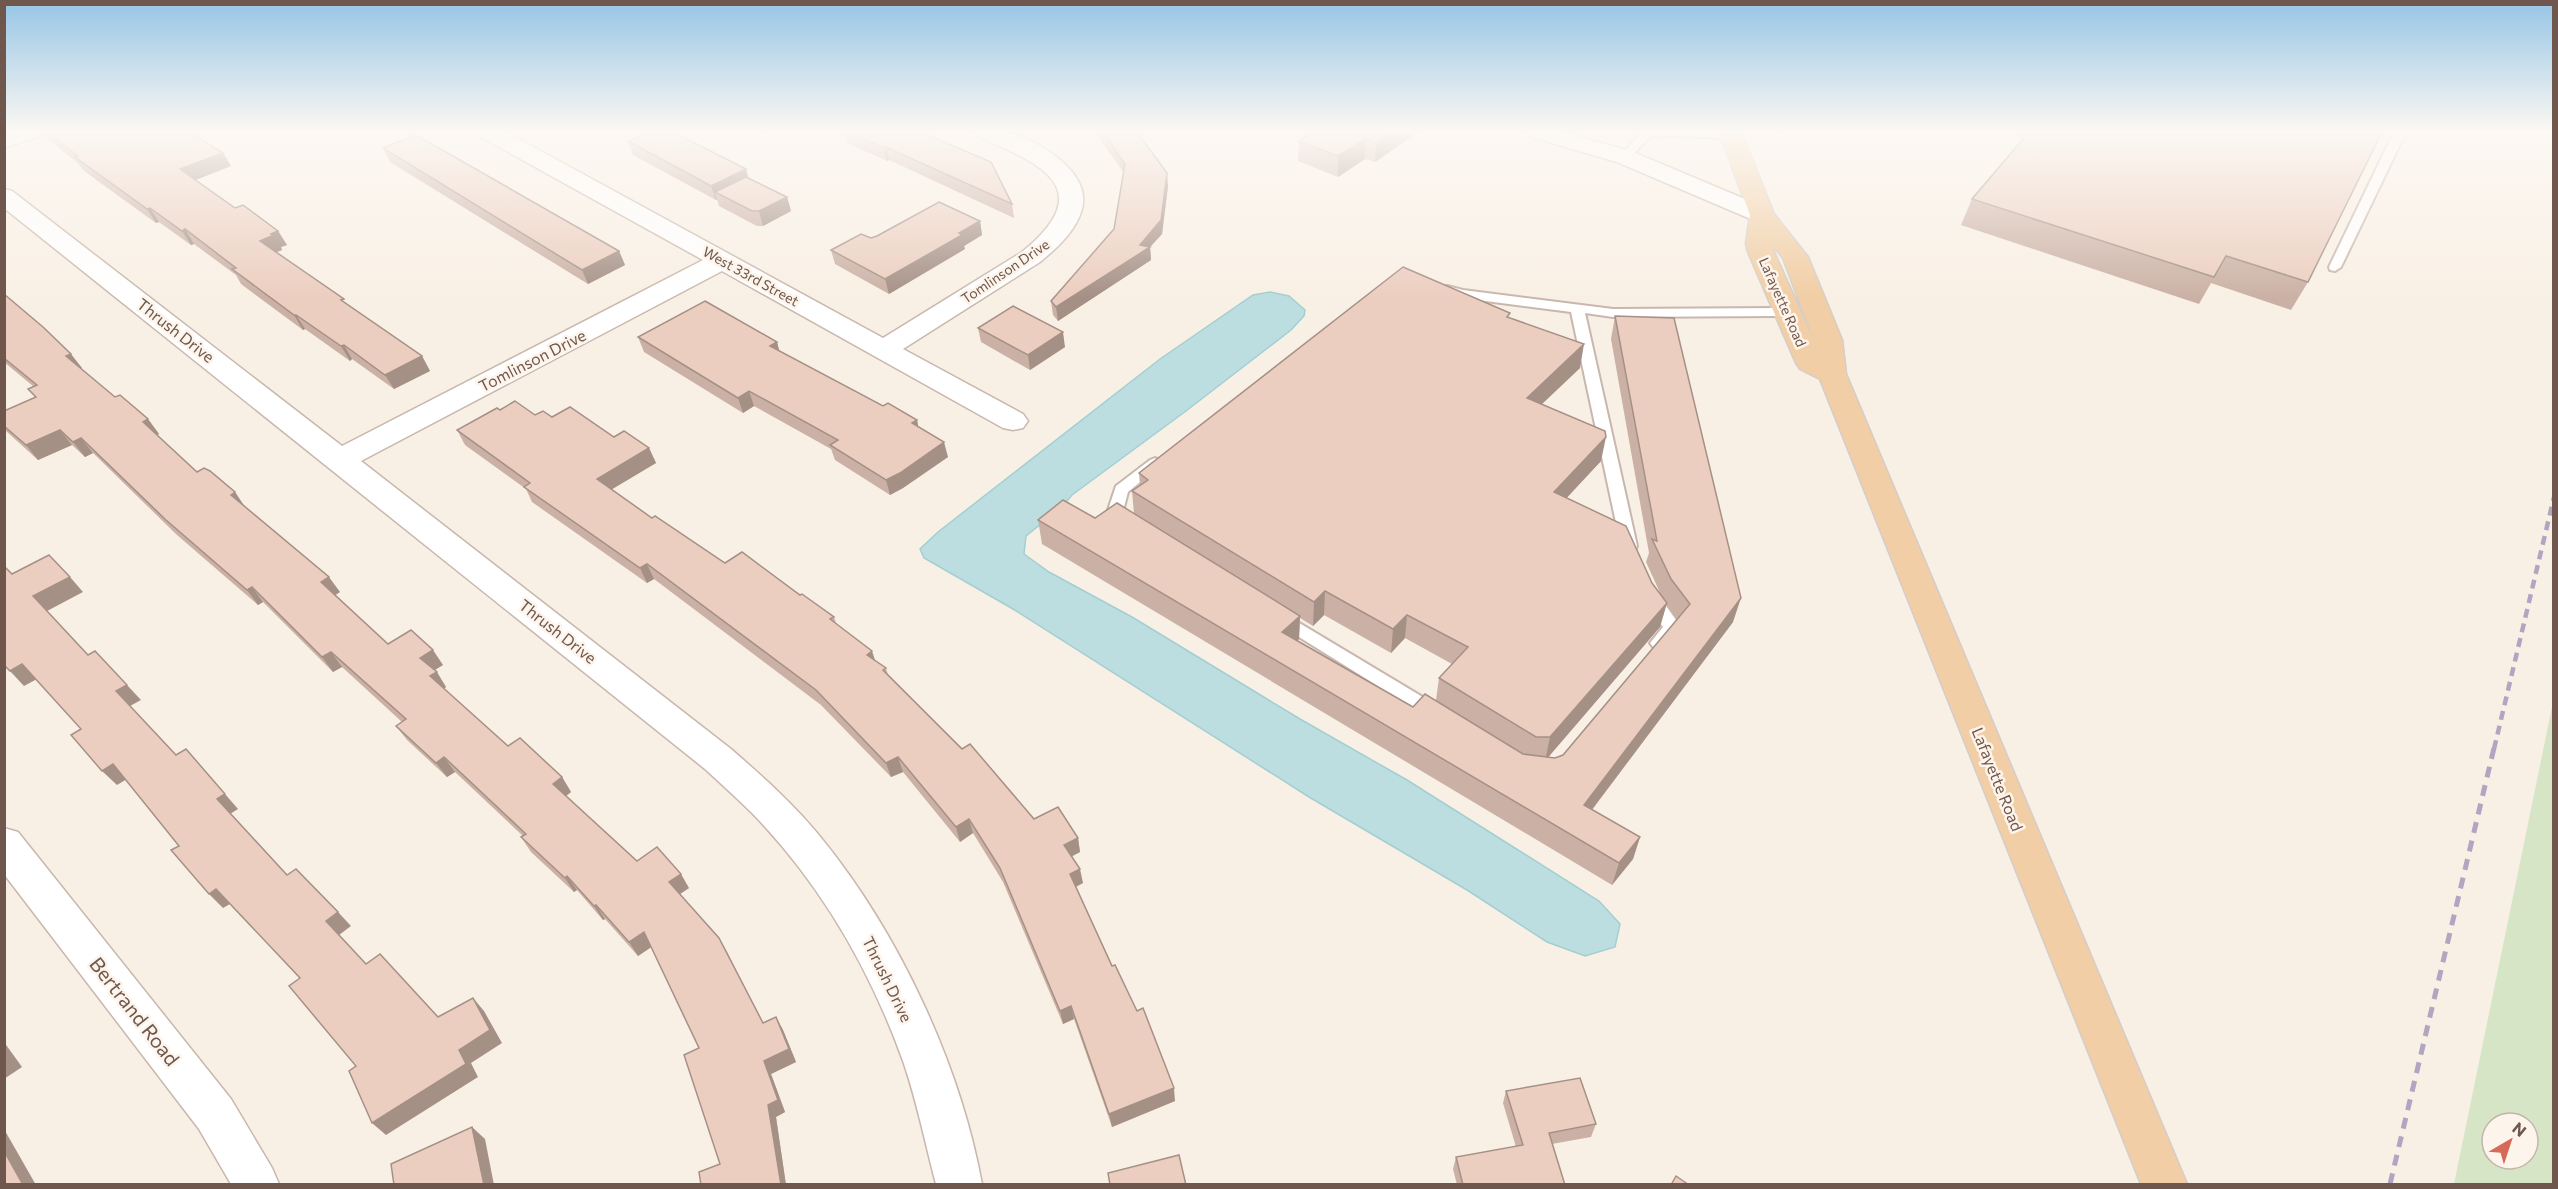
<svg xmlns="http://www.w3.org/2000/svg" width="2558" height="1189" viewBox="0 0 2558 1189" font-family="Commissioner,sans-serif">
  <style>
    .green { fill: #d5e5c5; fill-rule: evenodd }
    .water { fill: #bcdee1; stroke: #a4ced1; stroke-width: 1.5 }
    .lines { fill: none; stroke-linecap: round; stroke-linejoin: round }
    .service-casing { stroke: #c9b7ad; stroke-width: 4 }
    .minor-casing { stroke: #c9b7ad; stroke-width: 3 }
    .tertiary-casing { stroke: #c9b7ad; stroke-width: 3 }
    .primary-casing { stroke: #d4cdca; stroke-width: 3 }
    .service { fill: #fff; fill-rule: evenodd }
    .minor { fill: #fff; fill-rule: evenodd }
    .tertiary { fill: #fff; fill-rule: evenodd }
    .primary { fill: #f1cea5; fill-rule: evenodd }
    .rail-far1 { stroke: #b2a5c1; stroke-width: 4.5; stroke-dasharray: 9 6; stroke-linecap: butt }
    .rail { stroke: #b2a5c1; stroke-width: 5; stroke-dasharray: 11 8; stroke-linecap: butt }
    .wall { fill: #cbb1a5; fill-rule: evenodd }
    .shaded-wall { fill: #a59086 }
    .building { fill: #eccec0; stroke: #a59086; stroke-width: 1.5 }
    .labels { text-anchor: middle; dominant-baseline: central; stroke-width: 5; stroke-linejoin: round; paint-order: stroke }
    .far-street-label { font-size: 14px; fill: #6f574d; stroke: #fdf4eb }
    .street-label { font-size: 16px; fill: #6f574d; stroke: #fdf4eb }
    .near-street-label { font-size: 20px; fill: #6f574d; stroke: #fdf4eb }
  </style>
  <rect width="100%" height="100%" fill="#f9f0e5"/>
  <path class="green" d="M2553 702V1184H2454ZM2492 1123H2528V1159H2492Z"/>
  <polygon class="water" points="1270,292 1289,296 1305,310 1304,316 1291,330 1186,411 1072,495 1062,507 1026,536 1024,554 1049,572 1132,617 1300,719 1407,780 1599,901 1620,924 1615,947 1585,956 1547,942 1467,890 1309,797 1013,609 924,558 920,549 938,532 1160,359 1253,295"/>
  <g class="lines">
    <g class="service-casing">
      <g id="service">
        <polygon points="1642,132 1732,132 1737,135 1731,138 1651,135 1629,159 1621,159 1621,155"/>
        <polygon points="2394,132 2406,132 2341,267 2335,271 2330,270 2329,267"/>
        <polygon points="1447,286 1463,290 1613,309 1786,308 1793,312 1786,316 1613,317 1585,313 1637,546 1635,550 1623,550 1621,546 1571,312 1462,298 1442,293 1440,290 1442,287"/>
        <path d="M1155 458 1160 460 1163 463 1160 466 1128 492 1123 511 1133 520 1131 524C1121 526 1112 521 1107 513L1116 486 1150 460Z"/>
        <path d="M1651 591 1657 593 1681 627C1675 638 1666 652 1653 647L1650 643 1663 627 1649 610 1643 597 1645 593Z"/>
        <polygon points="1281,612 1441,708 1444,713 1441,718 1435,720 1429,718 1275,622 1273,618 1275,614"/>
      </g>
    </g>
    <g class="minor-casing">
      <g id="minor">
        <path d="M478 132H506L883 338 1022 252C1099 189 1042 164 979 137L976 132C986 132 998 130 1008 133 1038 140 1092 172 1082 209 1076 231 1057 248 1040 262L903 349 1023 414 1028 421 1023 428 1013 430 1003 428 722 271 361 461 731 749C763 777 795 805 822 839 899 934 960 1064 982 1184H936C925 1143 917 1101 903 1061 870 969 820 883 752 813 737 798 721 784 705 769L4 208V189L12 191 342 446 703 260 481 137Z"/>
        <polygon points="4,828 18,832 231,1099 272,1168 279,1184 231,1184 199,1129 4,874"/>
      </g>
    </g>
    <g class="tertiary-casing">
      <g id="tertiary">
        <polygon points="8,132 40,132 37,137 4,148 4,133"/>
        <polygon points="1528,132 1563,132 1633,152 1771,210 1774,215 1771,220 1762,222 1753,220 1617,162 1531,137"/>
      </g>
    </g>
    <g class="primary-casing">
      <path id="primary" d="M1719 132H1741L1774 214 1808 257 1842 340 1846 374 2187 1184H2141L1820 379 1800 369 1796 363 1748 252 1746 244 1750 215ZM1772 244 1783 258 1815 343 1774 252Z"/>
    </g>
    <use href="#service" class="service"/>
    <use href="#minor" class="minor"/>
    <use href="#tertiary" class="tertiary"/>
    <use href="#primary" class="primary"/>
    <polyline class="rail-far1" points="2494,749 2554,497"/>
    <polyline class="rail" points="2390,1184 2494,748"/>
  </g>
  <g class="wall">
    <polygon points="40,132 190,132 223,153 231,166 195,180 235,208 278,231 287,245 281,247 282,250 276,252 347,304 422,356 430,371 394,389 352,359 350,361 305,329 303,330 241,284 236,275 194,244 191,245 159,222 156,223 84,171 78,163 41,134"/>
    <polygon points="844,132 921,132 1012,204 1014,218 889,160 887,161 847,143"/>
    <polygon points="1095,132 1137,132 1168,186 1162,234 1150,247 1151,260 1058,321 1053,315 1051,301 1114,229 1124,173"/>
    <polygon points="1312,132 1418,132 1375,162 1365,159 1338,177 1298,161 1299,141"/>
    <polygon points="2013,132 2382,132 2308,282 2291,310 2211,283 2199,304 1961,225 1972,199 2024,138 2012,134"/>
    <polygon points="628,141 749,178 787,197 791,211 763,226 757,226 719,206 717,200 716,200 633,155"/>
    <polygon points="383,148 619,251 625,265 588,284 390,162"/>
    <polygon points="980,221 982,235 964,246 965,249 889,294 835,264 831,250 871,238"/>
    <polygon points="4,294 82,368 81,369 115,397 148,419 159,434 157,435 197,472 235,492 244,506 340,592 335,595 388,644 443,665 434,670 446,687 444,689 508,746 562,777 571,792 566,796 637,861 689,888 680,894 727,952 763,1023 776,1017 783,1030 796,1062 771,1074 785,1112 776,1117 786,1185 701,1185 720,1164 699,1048 651,947 638,956 605,919 603,920 577,890 574,892 531,852 521,837 523,836 455,772 447,777 407,740 396,726 402,722 342,667 333,672 263,602 258,605 177,535 93,453 85,457 72,445 38,460 6,431 4,430 4,411 35,397 28,389 33,386 4,362"/>
    <path d="M1615 316 1733 622 1592 810 1640 837 1633 859 1612 885 1042 544 1038 520 1095 518 1134 514 1132 491 1140 486 1139 473 1509 318 1580 368 1542 404 1601 461 1566 498 1652 583 1661 595 1646 562 1649 553 1611 339ZM1666 605 1677 619 1563 755 1555 758 1548 757 1660 627ZM1324 615 1391 653 1405 638 1452 664 1439 678 1436 700 1413 707 1297 641 1299 639 1300 618 1313 626Z"/>
    <polygon points="978,328 1065,347 1030,370 981,342"/>
    <polygon points="638,337 777,342 779,351 883,406 917,420 918,427 948,457 903,488 890,495 835,460 831,449 754,406 743,413 644,352"/>
    <polygon points="500,410 552,417 649,448 656,463 612,489 652,518 725,563 800,595 834,617 836,623 875,661 886,668 888,675 1034,819 1078,838 1080,852 1072,856 1083,883 1076,887 1175,1101 1112,1127 1074,1019 1063,1024 1003,882 973,833 960,842 903,772 891,777 821,705 654,579 647,583 532,502 526,489 465,445 457,430"/>
    <polygon points="1506,1091 1596,1124 1591,1137 1552,1144 1565,1185 1457,1185 1453,1169 1456,1157 1516,1147 1503,1103"/>
  </g>
  <g class="shaded-wall">
    <polygon points="1391,132 1418,132 1375,162 1376,142"/>
    <polygon points="1366,138 1365,159 1338,177 1338,156"/>
    <polygon points="886,147 889,160 887,161 884,148"/>
    <polygon points="223,153 231,166 188,183 180,169"/>
    <polygon points="746,169 750,183 715,192 717,200 716,200 711,186"/>
    <polygon points="1167,173 1168,186 1162,234 1150,247 1151,260 1058,321 1056,307 1140,245"/>
    <polygon points="787,197 791,211 763,226 759,211"/>
    <polygon points="150,208 159,222 156,223 147,209"/>
    <polygon points="980,221 982,235 964,246 965,249 889,294 885,279 959,233"/>
    <polygon points="185,229 194,244 191,245 182,231"/>
    <polygon points="278,231 287,245 281,247 282,250 269,255 260,241 271,234"/>
    <polygon points="619,251 625,265 588,284 582,270"/>
    <polygon points="294,315 296,315 305,329 303,330"/>
    <polygon points="1063,332 1065,347 1030,370 1028,355"/>
    <polygon points="777,342 781,357 770,346"/>
    <polygon points="1584,344 1580,368 1523,422 1527,398"/>
    <polygon points="344,345 352,359 350,361 341,346"/>
    <polygon points="71,354 82,368 77,370 66,356"/>
    <polygon points="422,356 430,371 394,389 385,375"/>
    <polygon points="749,391 754,406 743,413 738,398"/>
    <polygon points="148,419 159,434 154,437 143,422"/>
    <polygon points="917,420 920,435 912,423"/>
    <polygon points="60,430 72,445 38,460 26,445"/>
    <polygon points="1606,437 1601,461 1549,517 1554,492"/>
    <polygon points="81,438 93,453 85,457 73,442"/>
    <polygon points="944,442 948,457 903,488 890,495 886,480"/>
    <polygon points="649,448 656,463 604,494 597,479"/>
    <polygon points="235,492 245,507 231,495"/>
    <polygon points="647,564 654,579 647,583 640,568"/>
    <polygon points="70,577 83,592 47,611 33,596"/>
    <polygon points="329,577 340,592 332,597 321,582"/>
    <polygon points="252,587 263,602 258,605 247,590"/>
    <polygon points="1325,591 1324,615 1313,626 1314,602"/>
    <polygon points="1741,598 1733,622 1578,828 1584,805"/>
    <polygon points="1667,603 1660,627 1545,761 1550,737"/>
    <polygon points="1407,615 1405,638 1391,653 1393,629"/>
    <polygon points="1300,616 1299,639 1282,656 1282,632"/>
    <polygon points="433,650 443,665 430,673 420,658"/>
    <polygon points="872,651 877,666 867,655"/>
    <polygon points="331,652 342,667 333,672 322,657"/>
    <polygon points="22,664 37,679 24,686 10,671"/>
    <polygon points="437,672 446,687 440,691 430,676"/>
    <polygon points="127,685 141,700 130,706 116,691"/>
    <polygon points="186,749 238,809 230,814 217,799"/>
    <polygon points="444,757 455,772 447,777 436,763"/>
    <polygon points="898,757 903,772 891,777 886,763"/>
    <polygon points="113,764 127,779 117,785 102,771"/>
    <polygon points="562,777 571,792 562,799 553,784"/>
    <polygon points="969,819 973,833 960,842 956,827"/>
    <polygon points="1640,837 1633,859 1612,885 1619,863"/>
    <polygon points="1078,838 1080,852 1067,859 1064,845"/>
    <polygon points="1080,869 1083,883 1073,888 1070,874"/>
    <polygon points="681,874 689,888 677,896 669,882"/>
    <polygon points="567,876 577,890 574,892 565,878"/>
    <polygon points="216,889 230,904 223,908 209,894"/>
    <polygon points="596,905 605,919 603,920 594,906"/>
    <polygon points="338,912 351,926 339,935 326,921"/>
    <polygon points="644,932 653,946 638,956 629,942"/>
    <polygon points="473,998 484,1011 502,1043 471,1063 478,1077 386,1135 372,1123 459,1050"/>
    <polygon points="1071,1006 1074,1019 1063,1024 1060,1011"/>
    <polygon points="776,1017 783,1030 796,1062 771,1074 785,1112 776,1117 786,1185 781,1185 768,1105 764,1061"/>
    <polygon points="4,1042 22,1067 4,1079"/>
    <polygon points="1174,1088 1175,1101 1112,1127 1109,1114"/>
    <polygon points="472,1127 485,1139 494,1185 484,1185"/>
    <polygon points="4,1129 36,1185 23,1185 4,1151"/>
  </g>
  <g class="building">
    <polygon points="47,132 190,132 223,153 180,169 235,208 243,205 278,231 271,234 274,235 260,241 344,299 341,300 422,356 385,375 344,345 341,346 296,315 294,315 232,269 236,268 185,229 182,231 150,208 147,209 75,157 78,156"/>
    <polygon points="649,132 673,132 746,169 711,186 628,141"/>
    <polygon points="849,132 921,132 991,162 1012,204 886,147 884,148"/>
    <polygon points="1103,132 1137,132 1167,173 1161,220 1140,245 1150,247 1056,307 1051,301 1114,229 1125,164"/>
    <polygon points="1312,132 1391,132 1376,142 1366,138 1338,156 1299,141"/>
    <polygon points="2029,132 2382,132 2308,282 2226,256 2214,277 1972,199"/>
    <polygon points="416,135 619,251 582,270 383,148"/>
    <polygon points="746,177 787,197 759,211 752,211 715,192"/>
    <polygon points="939,202 980,221 959,233 962,235 885,279 831,250 861,234 871,238 877,236"/>
    <polygon points="1403,267 1510,313 1507,317 1584,344 1527,398 1605,431 1606,437 1554,492 1626,526 1652,583 1667,603 1550,737 1536,737 1439,678 1468,647 1407,615 1393,629 1325,591 1314,602 1132,491 1148,480 1139,473"/>
    <polygon points="4,294 43,327 71,354 66,356 115,397 120,395 148,419 143,422 197,472 204,468 210,471 235,492 231,495 329,577 321,582 388,644 411,630 433,650 420,658 437,672 430,676 508,746 520,738 562,777 553,784 637,861 657,847 681,874 669,882 719,938 763,1023 776,1017 789,1049 764,1061 778,1100 768,1105 781,1185 701,1185 699,1172 720,1164 684,1055 699,1048 644,932 629,942 596,905 594,906 567,876 565,878 521,837 526,834 444,757 436,763 396,726 406,719 331,652 322,657 252,587 247,590 166,520 81,438 73,442 60,430 26,445 4,426 4,411 36,397 28,389 37,385 4,358"/>
    <polygon points="705,301 777,342 770,346 883,406 888,403 917,420 912,423 944,442 900,473 886,480 830,445 838,440 749,391 738,398 638,337"/>
    <polygon points="1013,306 1063,332 1028,355 978,328"/>
    <polygon points="1615,316 1674,318 1741,598 1584,805 1640,837 1619,863 1038,520 1063,500 1095,518 1117,503 1300,616 1282,632 1413,707 1425,694 1523,754 1555,758 1563,755 1690,604 1671,579 1652,539 1657,541"/>
    <polygon points="515,401 535,415 543,411 552,417 570,407 614,437 624,431 649,448 597,479 652,518 655,516 725,563 742,552 800,595 802,594 834,617 830,619 872,651 867,655 886,668 883,670 962,749 970,744 1034,819 1058,807 1078,838 1064,845 1080,869 1070,874 1112,966 1115,965 1137,1011 1143,1008 1174,1088 1109,1114 1071,1006 1060,1011 1000,868 969,819 956,827 898,757 886,763 816,690 647,564 640,568 524,487 530,483 457,430 497,408 500,410"/>
    <polygon points="49,555 70,577 33,596 88,655 95,651 127,685 116,691 176,755 186,749 225,794 217,799 287,875 296,869 338,912 326,921 366,964 380,954 438,1017 473,998 490,1030 459,1050 466,1064 372,1123 349,1071 356,1066 289,986 300,978 216,889 209,894 171,850 179,846 113,764 102,771 71,735 81,729 22,664 10,671 4,665 4,566 12,574"/>
    <polygon points="1580,1078 1596,1124 1549,1133 1565,1185 1463,1185 1456,1157 1523,1145 1506,1091"/>
    <polygon points="472,1127 484,1185 394,1185 391,1164"/>
    <polygon points="4,1151 23,1185 4,1185"/>
    <polygon points="1179,1155 1186,1185 1110,1185 1108,1173"/>
    <polygon points="1676,1176 1689,1185 1671,1185"/>
  </g>
  <linearGradient id="sky" x2="0" y2="1"><stop stop-color="#96c5e5"/><stop offset="0.44" stop-color="#fcf8f3"/><stop offset="1" stop-color="#fcf8f3" stop-opacity="0"/></linearGradient>
  <rect width="2558" height="298" fill="url(#sky)"/>
  <g class="labels">
    <g class="far-street-label">
      <text transform="translate(1005 271) rotate(-34)">Tomlinson Drive</text>
      <text transform="translate(751 276) rotate(29)">West 33rd Street</text>
      <text transform="translate(1783 302) rotate(66)">Lafayette Road</text>
    </g>
    <g class="street-label">
      <text transform="translate(176 330) rotate(38)">Thrush Drive</text>
      <text transform="translate(532 360) rotate(-27)">Tomlinson Drive</text>
      <text transform="translate(558 631) rotate(38)">Thrush Drive</text>
      <text transform="translate(1998 779) rotate(68)">Lafayette Road</text>
      <text transform="translate(888 979) rotate(64)">Thrush Drive</text>
    </g>
    <g class="near-street-label">
      <text transform="translate(135 1011) rotate(52)">Bertrand Road</text>
    </g>
  </g>
  <rect width="2558" height="1189" fill="none" stroke="#6f574d" stroke-width="12"/>
  <g transform="translate(2510 1141) rotate(39)"><circle r="28" fill="#fdf4eb" stroke="#c4b5ac" stroke-width="1.5"/>
  <path d="M0-4.5L10 22L0 15L-10 22Z" fill="#d66a58"/>
  <text y="-9" font-size="16" font-weight="bold" text-anchor="middle" fill="#6f574d">N</text>
  </g>
</svg>
